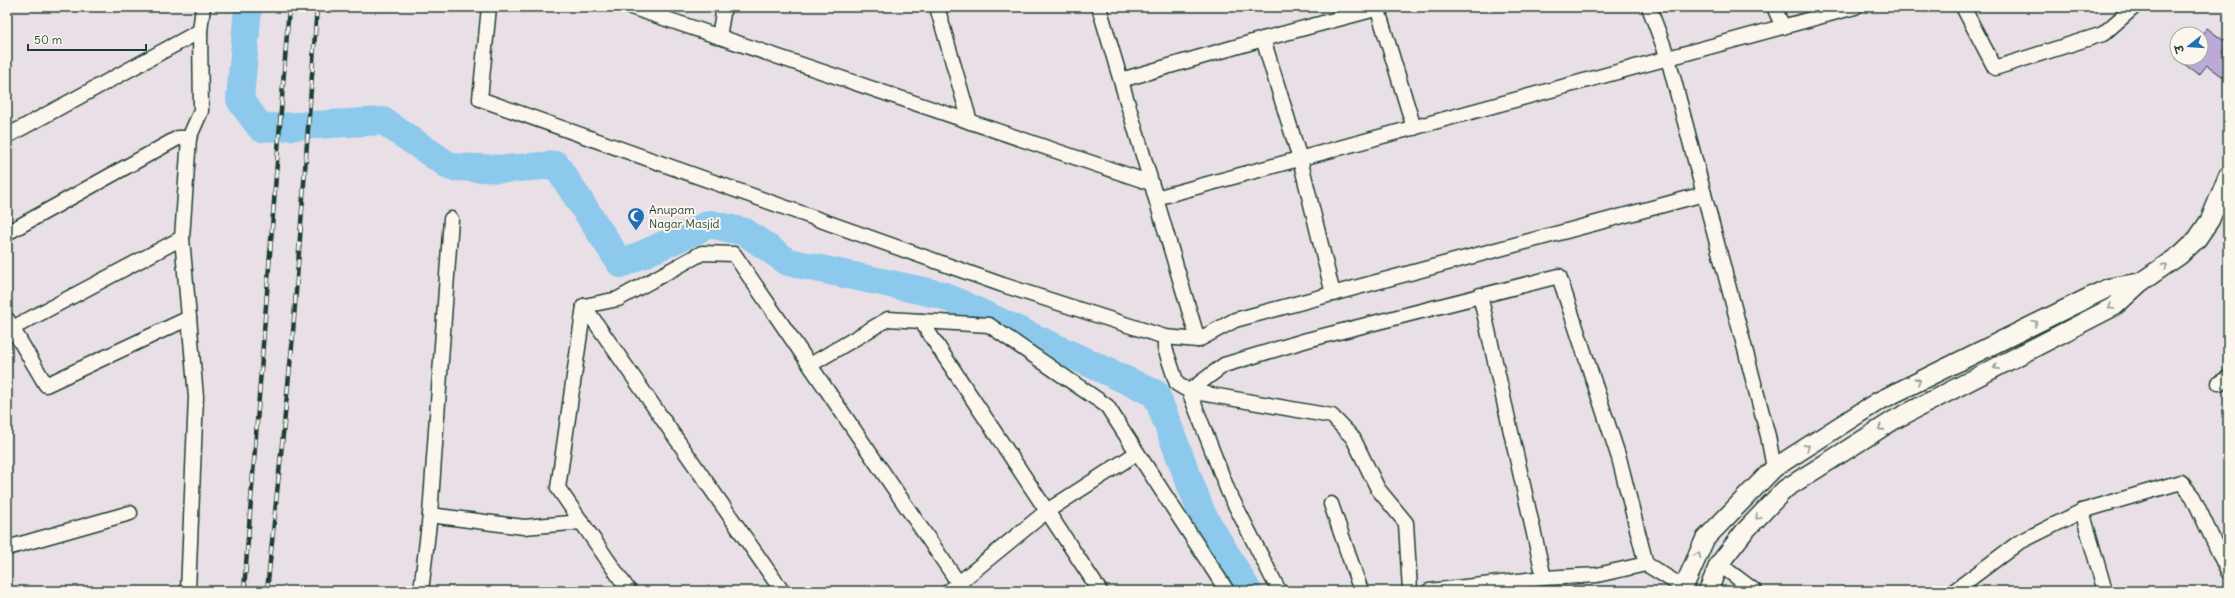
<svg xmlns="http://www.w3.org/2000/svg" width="2235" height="598" viewBox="0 0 2235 598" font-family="Delius,'Playpen Sans Deva',sans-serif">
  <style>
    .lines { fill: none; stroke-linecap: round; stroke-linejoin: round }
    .river { stroke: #8cc9ec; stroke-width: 28 }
    .building { fill: #bda9d8; stroke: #1f3d34 }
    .minor-casing { stroke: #1f3d34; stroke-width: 17 }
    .tertiary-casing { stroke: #1f3d34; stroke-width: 21 }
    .minor { stroke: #fbf7ec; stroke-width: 14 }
    .tertiary { stroke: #fbf7ec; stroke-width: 18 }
    .rail-casing { stroke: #1f3d34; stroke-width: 4.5 }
    .rail { stroke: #fbf7ec; stroke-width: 3; stroke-dasharray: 9; stroke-linecap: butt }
    .oneway { stroke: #8d9a90 }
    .labels { text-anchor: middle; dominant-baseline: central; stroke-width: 4; stroke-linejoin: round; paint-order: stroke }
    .poi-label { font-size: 12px; fill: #1f3d34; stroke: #fbf7ec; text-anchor: start }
  </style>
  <rect width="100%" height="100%" fill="#e8e0e6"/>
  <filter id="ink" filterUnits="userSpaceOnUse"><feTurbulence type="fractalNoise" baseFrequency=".025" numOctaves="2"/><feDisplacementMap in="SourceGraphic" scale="8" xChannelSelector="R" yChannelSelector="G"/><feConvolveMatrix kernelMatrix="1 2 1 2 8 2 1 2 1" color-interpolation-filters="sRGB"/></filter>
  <g filter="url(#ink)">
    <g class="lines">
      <polyline class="river" points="248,7 240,100 261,128 383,121 451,167 505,169 556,165 621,264 710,224 745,232 788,262 942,295 1156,394 1202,514 1248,591"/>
    </g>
    <polygon class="building" points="2207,28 2228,44 2222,52 2228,57 2228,71 2223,77 2207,65 2199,75 2176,58 2201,58 2201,35"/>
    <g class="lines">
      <g class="minor-casing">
        <g id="minor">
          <polyline points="489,7 480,99 1003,285 1165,337 1198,340 1235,320 1704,194"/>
          <polyline points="631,7 1151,183"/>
          <polyline points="937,7 970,122"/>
          <polyline points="1099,7 1198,340"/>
          <polyline points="1377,7 1414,128"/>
          <polyline points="1649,7 1668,58 1768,436 1774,468"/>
          <polyline points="1774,7 1783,27"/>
          <polyline points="1963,7 1995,68 2103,34 2134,7"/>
          <polyline points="719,37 724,7"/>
          <polyline points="1263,39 1383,7"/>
          <polyline points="1121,80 1263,39 1300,159 1333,294"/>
          <polyline points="7,136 200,31"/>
          <polyline points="1156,198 1855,7"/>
          <polyline points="7,233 178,138 189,138"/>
          <polyline points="182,238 196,397 188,591"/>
          <polyline points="1480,295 1544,578"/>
          <polyline points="584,306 618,299 702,253 734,254 964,591"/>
          <polyline points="584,306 782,591"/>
          <polyline points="584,306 558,488 629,591"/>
          <polyline points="7,319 46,385 189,318"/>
          <polyline points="921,321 1100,591"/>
          <polyline points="7,331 182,238 189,138 201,111 200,31 203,7"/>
          <polyline points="1165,337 1165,348 1177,384 1189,391 1228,491 1279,591"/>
          <polyline points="810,365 888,319 989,325 1107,406 1227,591"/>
          <polyline points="2219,383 2228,378"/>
          <polyline points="1331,504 1361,591"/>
          <polyline points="2082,511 2105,591"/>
          <polyline points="430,515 524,527 582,522"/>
          <polyline points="7,548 130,513"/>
          <polyline points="1719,564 1755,591"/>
          <polyline points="421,591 430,515 451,219"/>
          <polyline points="949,591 1047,511 1137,453"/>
          <polyline points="1410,591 1406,523 1378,489 1353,438 1332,416 1189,391 1224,365 1307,340 1559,276 1619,458 1646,564 1683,587"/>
          <polyline points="1429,591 1544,578 1597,575 1646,564"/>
          <polyline points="1954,591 2018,543 2082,511 2181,482 2193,497 2228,572"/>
        </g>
      </g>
      <g class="tertiary-casing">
        <g id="tertiary">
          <polyline points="1682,591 1705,539 1774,468 1877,402 2108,288 2141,282 2180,255 2197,239 2210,220 2228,176"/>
          <polyline points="1708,591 1719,564 1744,532 1785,489 1894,420 2115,306 2141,282"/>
        </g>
      </g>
      <use href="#minor" class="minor"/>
      <use href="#tertiary" class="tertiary"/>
      <g class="rail-casing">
        <g id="rail">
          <polyline points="244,591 289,7"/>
          <polyline points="267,591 292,346 317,7"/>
        </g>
      </g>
      <use href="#rail" class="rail"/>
    </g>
    <defs><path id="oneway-chevron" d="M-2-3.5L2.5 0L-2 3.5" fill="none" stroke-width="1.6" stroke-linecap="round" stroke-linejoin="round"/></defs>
    <g class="oneway">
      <use href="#oneway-chevron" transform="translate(2165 266) rotate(-34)"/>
      <use href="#oneway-chevron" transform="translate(2111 307) rotate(150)"/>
      <use href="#oneway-chevron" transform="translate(2035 323) rotate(-26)"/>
      <use href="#oneway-chevron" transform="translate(1996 367) rotate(153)"/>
      <use href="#oneway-chevron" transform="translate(1918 381) rotate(-27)"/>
      <use href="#oneway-chevron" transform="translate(1881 428) rotate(147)"/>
      <use href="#oneway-chevron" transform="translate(1807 447) rotate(-33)"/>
      <use href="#oneway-chevron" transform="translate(1758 517) rotate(134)"/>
      <use href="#oneway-chevron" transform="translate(1698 555) rotate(-65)"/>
    </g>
  </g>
  <defs>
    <g id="mosque-pin" transform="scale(0.9)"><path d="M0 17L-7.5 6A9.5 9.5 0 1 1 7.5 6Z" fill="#1f6fb2" stroke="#fbf7ec"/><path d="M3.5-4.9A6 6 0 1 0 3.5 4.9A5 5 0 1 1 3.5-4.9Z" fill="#fff"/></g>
  </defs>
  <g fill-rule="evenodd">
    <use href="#mosque-pin" x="636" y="216"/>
  </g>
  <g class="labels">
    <g class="poi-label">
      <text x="649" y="209">Anupam<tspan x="649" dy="14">Nagar Masjid</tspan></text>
    </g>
  </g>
  <rect width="2235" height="598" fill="none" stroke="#fbf7ec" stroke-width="24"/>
  <rect x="12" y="12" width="2211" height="574" fill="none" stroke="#1f3d34" stroke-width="1.5" filter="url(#ink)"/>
  <g transform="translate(2189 46) rotate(253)"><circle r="19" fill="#fbf7ec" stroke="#a3ada2"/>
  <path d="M0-3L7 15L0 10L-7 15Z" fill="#1f6fb2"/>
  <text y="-6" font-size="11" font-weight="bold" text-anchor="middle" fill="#1f3d34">उ</text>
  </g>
  <path d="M28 44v6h118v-6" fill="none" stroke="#1f3d34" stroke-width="2"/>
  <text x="34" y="44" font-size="12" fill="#1f3d34" stroke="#fbf7ec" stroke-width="3" paint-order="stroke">50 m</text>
</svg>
